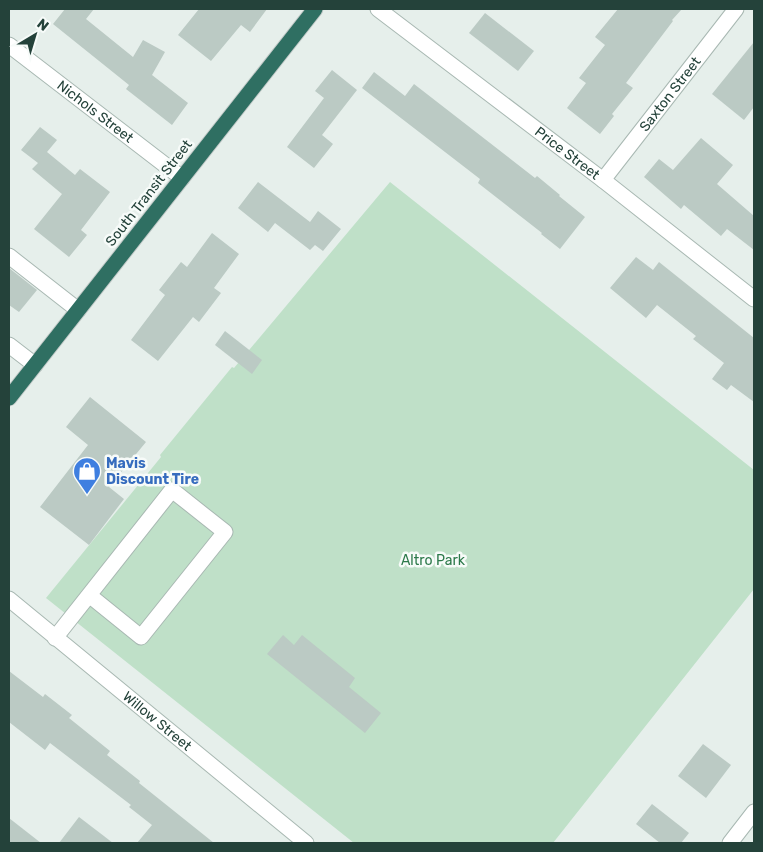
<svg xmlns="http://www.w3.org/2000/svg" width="763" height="852" viewBox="0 0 763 852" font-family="Rubik,sans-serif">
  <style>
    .green { fill: #bfe0c8 }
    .building { fill: #bbcac4 }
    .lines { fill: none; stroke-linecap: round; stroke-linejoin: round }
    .minor-casing { stroke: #a8b8b2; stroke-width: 17 }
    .highway-casing { stroke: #c2cac8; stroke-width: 17 }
    .minor { stroke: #fff; stroke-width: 15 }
    .highway { stroke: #2f6f62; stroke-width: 15 }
    .labels { text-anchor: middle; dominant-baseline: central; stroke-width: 5; stroke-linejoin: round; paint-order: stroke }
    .street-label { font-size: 14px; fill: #24423a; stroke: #f7fbf9 }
    .shop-label { font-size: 14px; font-weight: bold; fill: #366cbe; stroke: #f7fbf9; text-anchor: start }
    .park-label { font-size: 14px; fill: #2d7a4b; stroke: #f7fbf9 }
  </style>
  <rect width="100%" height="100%" fill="#e6efeb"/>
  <polygon class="green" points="390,182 754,470 754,589 553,843 354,843 46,598 161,457 160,455 232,367 234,368"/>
  <g class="building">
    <polygon points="65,9 94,9 86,19 133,57 143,40 165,52 152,75 188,103 172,125 126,89 129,85 53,24"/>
    <polygon points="199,9 267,9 250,32 241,25 211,61 178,35"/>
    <polygon points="618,9 682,9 672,20 673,21 626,83 633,88 612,114 614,116 600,134 567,108 586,83 579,78 605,45 595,37"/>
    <polygon points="485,13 534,51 518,71 469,33"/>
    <polygon points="754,42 754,107 744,120 712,94"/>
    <polygon points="332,70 357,90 322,135 333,144 314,168 287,147 324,98 315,91"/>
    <polygon points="374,72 405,96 414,84 535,178 537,176 560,195 559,196 585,217 560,249 541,234 542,233 478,183 480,179 362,88"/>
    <polygon points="40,127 57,140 47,152 75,175 80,169 110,192 81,230 87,235 69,257 34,229 62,194 32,169 38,163 21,150"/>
    <polygon points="701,138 733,165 717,184 754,216 754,250 727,229 721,236 684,205 681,209 644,177 659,159 673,170"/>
    <polygon points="258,182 310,222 318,211 341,229 323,251 315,245 310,250 275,223 268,232 238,208"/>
    <polygon points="212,233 239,254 214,288 221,293 199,322 193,317 158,361 131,340 165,295 159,290 181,262 187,267"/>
    <polygon points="636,257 653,270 659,262 754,338 754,402 731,385 727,390 712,379 724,363 693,339 696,336 657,305 646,318 610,288"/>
    <polygon points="9,268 37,290 19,312 9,305"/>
    <polygon points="225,331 262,360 252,374 215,345"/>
    <polygon points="90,397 146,442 109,487 124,499 89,545 40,507 88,445 66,427"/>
    <polygon points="283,635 294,645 302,635 355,678 349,687 381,713 365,733 267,654"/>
    <polygon points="9,671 43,697 45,694 72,715 69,718 110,751 107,755 140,781 139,783 214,843 137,843 152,825 129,807 131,805 50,743 45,750 9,722"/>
    <polygon points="703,744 731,765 706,798 678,776"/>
    <polygon points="652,804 689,833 681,843 660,843 636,824"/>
    <polygon points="79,817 113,843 59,843"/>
    <polygon points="9,818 41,843 9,843"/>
  </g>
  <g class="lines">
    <g class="minor-casing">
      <g id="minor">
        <path id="s1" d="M378 9 603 180 754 299"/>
        <path id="s2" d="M9 45 182 178"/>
        <path id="s3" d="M603 180 736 9"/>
        <polyline points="9,256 78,310"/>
        <polyline points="9,345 35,365"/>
        <path id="s4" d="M9 599 306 843"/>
        <polyline points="55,638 172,490 225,532 141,637 89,595"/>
        <polyline points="730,843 754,812"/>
      </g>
    </g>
    <g class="highway-casing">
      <polyline id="highway" points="9,398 315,9"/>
    </g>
    <use href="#minor" class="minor"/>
    <use href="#highway" class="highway"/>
  </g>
  <defs>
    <g id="shop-pin" transform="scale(1.4375)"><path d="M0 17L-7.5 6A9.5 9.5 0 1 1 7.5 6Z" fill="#3f7fe0" stroke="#f7fbf9"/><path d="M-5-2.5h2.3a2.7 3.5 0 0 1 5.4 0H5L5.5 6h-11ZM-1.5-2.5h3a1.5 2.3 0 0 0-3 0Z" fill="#fff"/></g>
  </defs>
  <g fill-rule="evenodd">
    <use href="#shop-pin" x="87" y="471"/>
  </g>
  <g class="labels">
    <g class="street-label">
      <text stroke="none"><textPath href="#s3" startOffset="109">Saxton Street</textPath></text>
      <text stroke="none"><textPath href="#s2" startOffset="109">Nichols Street</textPath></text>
      <text stroke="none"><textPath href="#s1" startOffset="238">Price Street</textPath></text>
      <text transform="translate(149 193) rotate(-52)">South Transit Street</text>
      <text stroke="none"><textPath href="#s4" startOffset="192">Willow Street</textPath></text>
    </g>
    <g class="shop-label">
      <text x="106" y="463">Mavis<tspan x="106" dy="16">Discount Tire</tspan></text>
    </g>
    <g class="park-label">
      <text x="433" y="560">Altro Park</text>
    </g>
  </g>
  <rect width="763" height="852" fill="none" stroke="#24423a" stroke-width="20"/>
  <g transform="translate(35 35) rotate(38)" stroke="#f7fbf9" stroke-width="4" paint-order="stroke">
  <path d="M0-4L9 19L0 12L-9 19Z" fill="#24423a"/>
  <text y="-8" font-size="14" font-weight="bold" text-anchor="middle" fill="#24423a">N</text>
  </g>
</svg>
